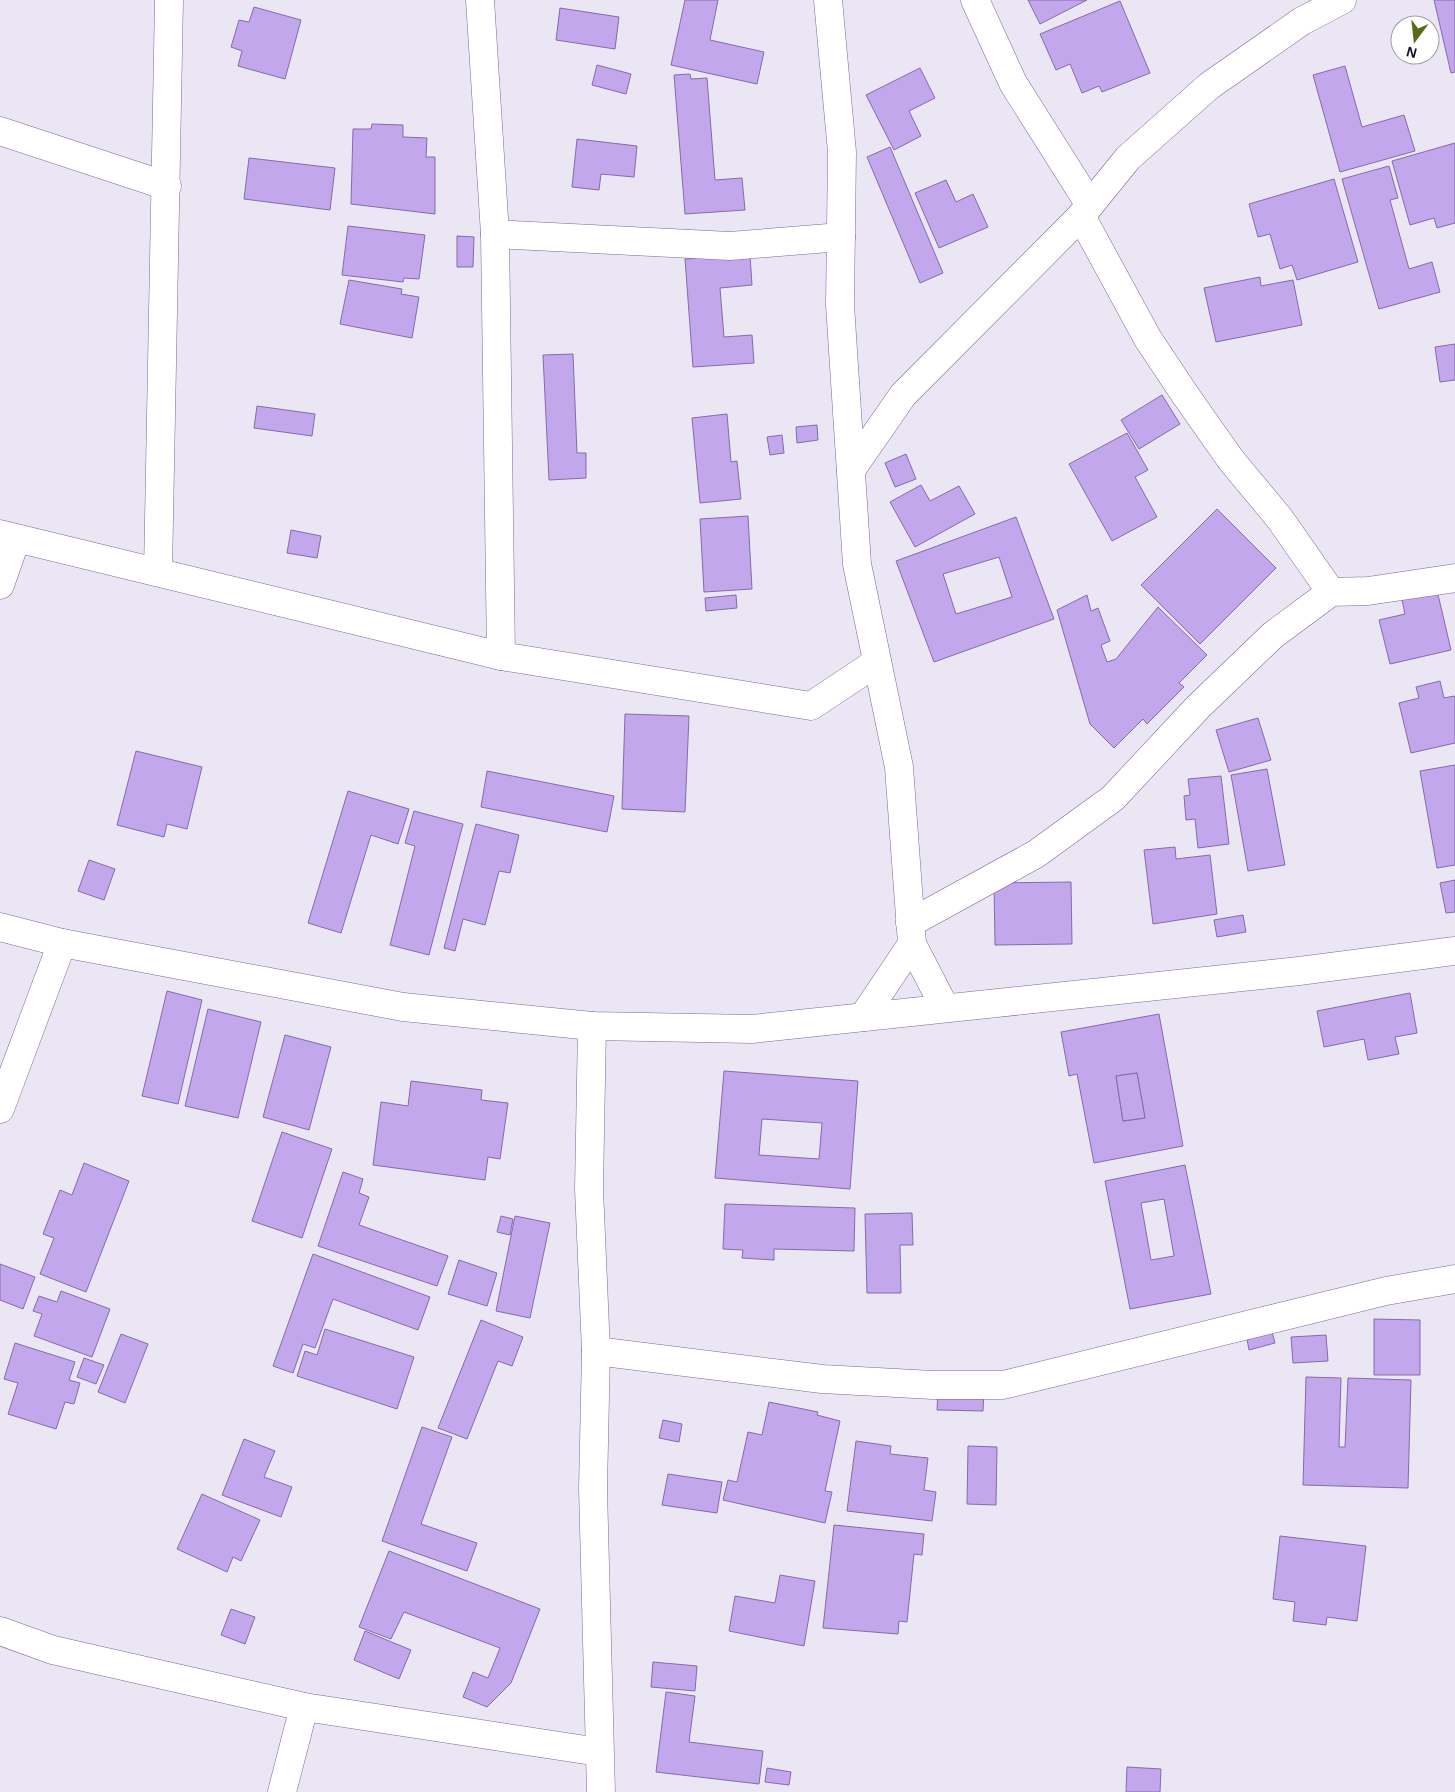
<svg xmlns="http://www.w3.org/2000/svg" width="1455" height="1792" viewBox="0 0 1455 1792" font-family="Arial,sans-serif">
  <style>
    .building { fill: #c2a7ed; stroke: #846ba9; fill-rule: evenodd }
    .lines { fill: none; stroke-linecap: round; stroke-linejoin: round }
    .minor-casing { stroke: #7e64a2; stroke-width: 29 }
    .minor { stroke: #fff; stroke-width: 28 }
  </style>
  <rect width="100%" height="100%" fill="#ebe6f4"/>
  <g class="building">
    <polygon points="685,0 718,0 710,40 764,52 757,84 671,65"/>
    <polygon points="1028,0 1087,0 1040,24"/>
    <polygon points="1434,0 1455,0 1455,72 1451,73"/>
    <polygon points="1120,1 1150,73 1102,92 1099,86 1082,93 1070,64 1056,70 1040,34"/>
    <polygon points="254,7 301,20 285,79 238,66 242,51 231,47 239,20 249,22"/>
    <polygon points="560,8 619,17 615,49 556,40"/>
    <polygon points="597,65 631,74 626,94 592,85"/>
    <polygon points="1345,66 1362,127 1404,115 1415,151 1340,172 1313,75"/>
    <polygon points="920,68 935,98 909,111 921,136 894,150 866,95"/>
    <polygon points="690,74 691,79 707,78 715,180 742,178 745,210 685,214 674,75"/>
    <polygon points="372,124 403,125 403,137 427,138 426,157 435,157 435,214 351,204 353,129 371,129"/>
    <polygon points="577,139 637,146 634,177 601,174 599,190 572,187"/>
    <polygon points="1455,143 1455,223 1437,228 1434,218 1410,225 1392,161"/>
    <polygon points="890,147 943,273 920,283 867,157"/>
    <polygon points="249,158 335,168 330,210 244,199"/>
    <polygon points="1389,166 1398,198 1390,200 1409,269 1432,262 1440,292 1379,309 1342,179"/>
    <polygon points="1334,179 1358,262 1297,280 1292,265 1280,269 1270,234 1258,237 1249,204"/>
    <polygon points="946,180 956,202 973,194 988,227 939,248 915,193"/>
    <polygon points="348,226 425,235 419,279 404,278 403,282 342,275"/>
    <polygon points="457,236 474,237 473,267 457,267"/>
    <polygon points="750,255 752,285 720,288 724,337 752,335 754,363 693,367 685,259"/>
    <polygon points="1260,277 1261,286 1293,280 1302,325 1216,342 1204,288"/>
    <polygon points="349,280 402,289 401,294 419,297 412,338 340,324"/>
    <polygon points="1455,344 1455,380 1440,382 1435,347"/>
    <polygon points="573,354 577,453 586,453 586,478 549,480 543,355"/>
    <polygon points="1162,395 1180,424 1139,449 1121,420"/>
    <polygon points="257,406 315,414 312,436 254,428"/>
    <polygon points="727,414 731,462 737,461 741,499 700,503 692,418"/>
    <polygon points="817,425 818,440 797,443 796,427"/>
    <polygon points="1127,433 1148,470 1135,477 1157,517 1112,541 1069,464"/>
    <polygon points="782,435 784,453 770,455 767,437"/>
    <polygon points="906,454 916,479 895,487 885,463"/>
    <polygon points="921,485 930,501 959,486 975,514 915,547 890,502"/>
    <polygon points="1217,509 1276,568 1200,644 1141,585"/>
    <polygon points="748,516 752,589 704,592 700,519"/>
    <path d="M1016 517 1054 619 934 662 896 561ZM999 557 1012 597 956 614 943 574Z"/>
    <polygon points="291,530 321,536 317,558 287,553"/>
    <polygon points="1436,586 1451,650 1390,664 1379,620 1405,614 1401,595"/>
    <polygon points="736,595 737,608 706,611 705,598"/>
    <polygon points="1087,595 1091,611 1098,608 1110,641 1101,645 1107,662 1116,659 1158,607 1207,655 1179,683 1184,687 1147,724 1143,719 1114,748 1090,724 1057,610"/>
    <polygon points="1440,681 1444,698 1454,696 1455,698 1455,743 1411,753 1399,703 1419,698 1416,687"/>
    <polygon points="625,714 689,716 685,812 622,809"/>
    <polygon points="1258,718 1271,760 1229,772 1216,730"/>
    <polygon points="136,751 202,767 187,829 167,824 164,837 117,825"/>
    <polygon points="1455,765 1455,865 1437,868 1420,771"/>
    <polygon points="1267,769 1285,865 1248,871 1231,775"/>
    <polygon points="487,771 614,796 607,832 481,807"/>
    <polygon points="1221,776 1229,844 1198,848 1195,819 1186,820 1184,796 1190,795 1188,779"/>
    <polygon points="348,791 409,809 398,844 371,835 341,933 308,923"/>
    <polygon points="414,811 463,824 429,955 390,945 415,846 405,843"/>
    <polygon points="476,824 519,835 510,873 499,871 485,925 463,919 455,951 444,948"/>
    <polygon points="1175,847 1176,859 1210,855 1217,914 1153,924 1144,850"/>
    <polygon points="89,860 115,869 104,900 78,891"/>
    <polygon points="1455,880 1455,912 1446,913 1440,883"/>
    <polygon points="1071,882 1072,944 995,945 994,883"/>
    <polygon points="1243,915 1246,932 1217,937 1214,920"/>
    <polygon points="167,991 202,1000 178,1104 142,1096"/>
    <polygon points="1410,993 1417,1033 1395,1037 1399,1054 1368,1060 1364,1039 1324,1047 1317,1011"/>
    <polygon points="208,1009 261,1022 238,1118 185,1106"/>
    <path d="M1159 1014 1183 1146 1094 1163 1077 1074 1069 1076 1061 1032ZM1137 1073 1145 1118 1123 1121 1116 1076Z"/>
    <polygon points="285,1035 331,1047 309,1130 263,1117"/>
    <path d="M724 1071 858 1081 850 1189 715 1178ZM762 1119 822 1123 819 1159 759 1155Z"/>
    <polygon points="1137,1073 1145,1118 1123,1121 1116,1076"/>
    <polygon points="411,1081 482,1090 481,1100 508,1103 500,1159 488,1157 485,1180 373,1165 381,1102 408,1106"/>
    <polygon points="282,1132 332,1149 302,1238 252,1221"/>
    <polygon points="84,1163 129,1181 86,1292 40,1274 54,1238 43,1234 60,1190 72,1195"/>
    <path d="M1185 1165 1211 1294 1130 1309 1105 1181ZM1164 1199 1174 1256 1151 1260 1141 1203Z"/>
    <polygon points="343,1172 363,1179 359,1193 369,1197 359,1225 448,1256 437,1286 318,1246"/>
    <polygon points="725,1204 855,1208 854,1251 774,1249 774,1260 742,1258 743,1250 723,1249"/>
    <polygon points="912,1213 913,1245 900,1245 901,1293 867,1293 865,1214"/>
    <polygon points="501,1216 513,1219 510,1235 497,1232"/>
    <polygon points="515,1216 550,1223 530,1318 496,1311"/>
    <polygon points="313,1254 430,1297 418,1330 333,1299 315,1348 303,1344 293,1373 273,1366"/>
    <polygon points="459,1260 497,1273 487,1306 448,1294"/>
    <polygon points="0,1264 35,1277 23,1309 0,1300"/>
    <polygon points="61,1291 110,1309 92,1357 34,1336 42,1314 33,1311 39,1296 57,1302"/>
    <polygon points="1374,1319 1420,1320 1420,1375 1374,1375"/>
    <polygon points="481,1320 523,1337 512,1366 498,1361 467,1439 438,1428"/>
    <polygon points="325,1329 414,1357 397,1409 297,1376 305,1351 317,1355"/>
    <polygon points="1272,1332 1275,1343 1249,1350 1247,1339"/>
    <polygon points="121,1334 148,1344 125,1403 98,1392"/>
    <polygon points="1326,1335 1328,1361 1293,1363 1291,1337"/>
    <polygon points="15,1343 75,1362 69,1380 80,1383 74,1404 65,1402 56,1429 8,1414 18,1383 4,1379"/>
    <polygon points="84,1358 104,1365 96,1384 77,1377"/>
    <polygon points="1306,1377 1341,1378 1339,1447 1345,1447 1348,1378 1411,1380 1408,1488 1303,1485"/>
    <polygon points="938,1389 984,1391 983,1411 937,1410"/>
    <polygon points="769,1402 818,1412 817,1415 840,1421 825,1491 832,1492 825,1523 723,1500 728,1480 737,1482 748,1432 762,1435"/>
    <polygon points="663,1420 682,1424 679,1442 659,1438"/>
    <polygon points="422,1427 452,1437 421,1524 477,1543 467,1571 382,1541"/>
    <polygon points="244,1439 275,1451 264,1477 292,1487 281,1517 222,1495"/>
    <polygon points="856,1441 891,1446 890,1454 928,1458 924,1490 936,1492 932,1521 847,1511"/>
    <polygon points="968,1446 997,1447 996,1505 967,1504"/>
    <polygon points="668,1474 722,1482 717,1513 662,1505"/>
    <polygon points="202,1494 260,1520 241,1561 233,1557 227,1572 177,1549"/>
    <polygon points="834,1525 924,1534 922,1555 914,1554 907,1622 899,1621 898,1634 823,1628"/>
    <polygon points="1280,1536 1366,1546 1357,1621 1327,1617 1326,1625 1293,1621 1295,1602 1273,1599"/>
    <polygon points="389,1551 540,1609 511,1683 487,1707 463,1697 473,1672 488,1678 500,1648 404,1612 391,1639 359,1627"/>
    <polygon points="780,1575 815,1581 804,1646 729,1631 735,1596 775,1603"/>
    <polygon points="231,1609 255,1617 245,1644 221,1635"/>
    <polygon points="365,1631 411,1650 399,1679 354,1660"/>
    <polygon points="653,1662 697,1666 695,1691 651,1687"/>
    <polygon points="666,1692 695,1696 689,1742 763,1751 759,1784 656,1772"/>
    <polygon points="1127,1767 1161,1769 1160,1792 1126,1792"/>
    <polygon points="767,1768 791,1772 789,1785 765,1782"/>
  </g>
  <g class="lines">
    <g class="minor-casing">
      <g id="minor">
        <polyline points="480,0 495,234 501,656"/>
        <polyline points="828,0 842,152 840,305 857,564 899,767 912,944 945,1008"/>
        <polyline points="975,0 1013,83 1090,205"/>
        <polyline points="0,131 167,186"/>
        <polyline points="1081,216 1148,339 1186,396 1231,460 1280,519 1331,592"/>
        <polyline points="495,234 730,246 841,237"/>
        <polyline points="851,470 903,395 1081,216 1128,158 1209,86 1302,21 1342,0"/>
        <polyline points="0,534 501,656 811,706 877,662"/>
        <polyline points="158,572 169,0"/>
        <polyline points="0,585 16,539"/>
        <polyline points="910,923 1036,854 1113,798 1198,707 1273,635 1331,592 1368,591 1455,578"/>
        <polyline points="0,927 62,943 403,1007 592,1026 752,1029 1299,971 1455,951"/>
        <polyline points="863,1017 912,944"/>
        <polyline points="592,1026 589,1189 596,1351 593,1489 601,1792"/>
        <polyline points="0,1109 62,943"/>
        <polyline points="596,1351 822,1379 933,1385 1003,1385 1386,1291 1455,1279"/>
        <polyline points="0,1631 53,1650 304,1707 599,1752"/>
        <polyline points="282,1792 304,1707"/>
      </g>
    </g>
    <use href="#minor" class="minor"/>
  </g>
  <g transform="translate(1415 40) rotate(195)"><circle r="24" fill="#ffffff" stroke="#a19da7"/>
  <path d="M0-4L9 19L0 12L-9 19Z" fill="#586b19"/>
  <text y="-8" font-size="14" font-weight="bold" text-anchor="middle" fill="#140a22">N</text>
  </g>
</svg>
